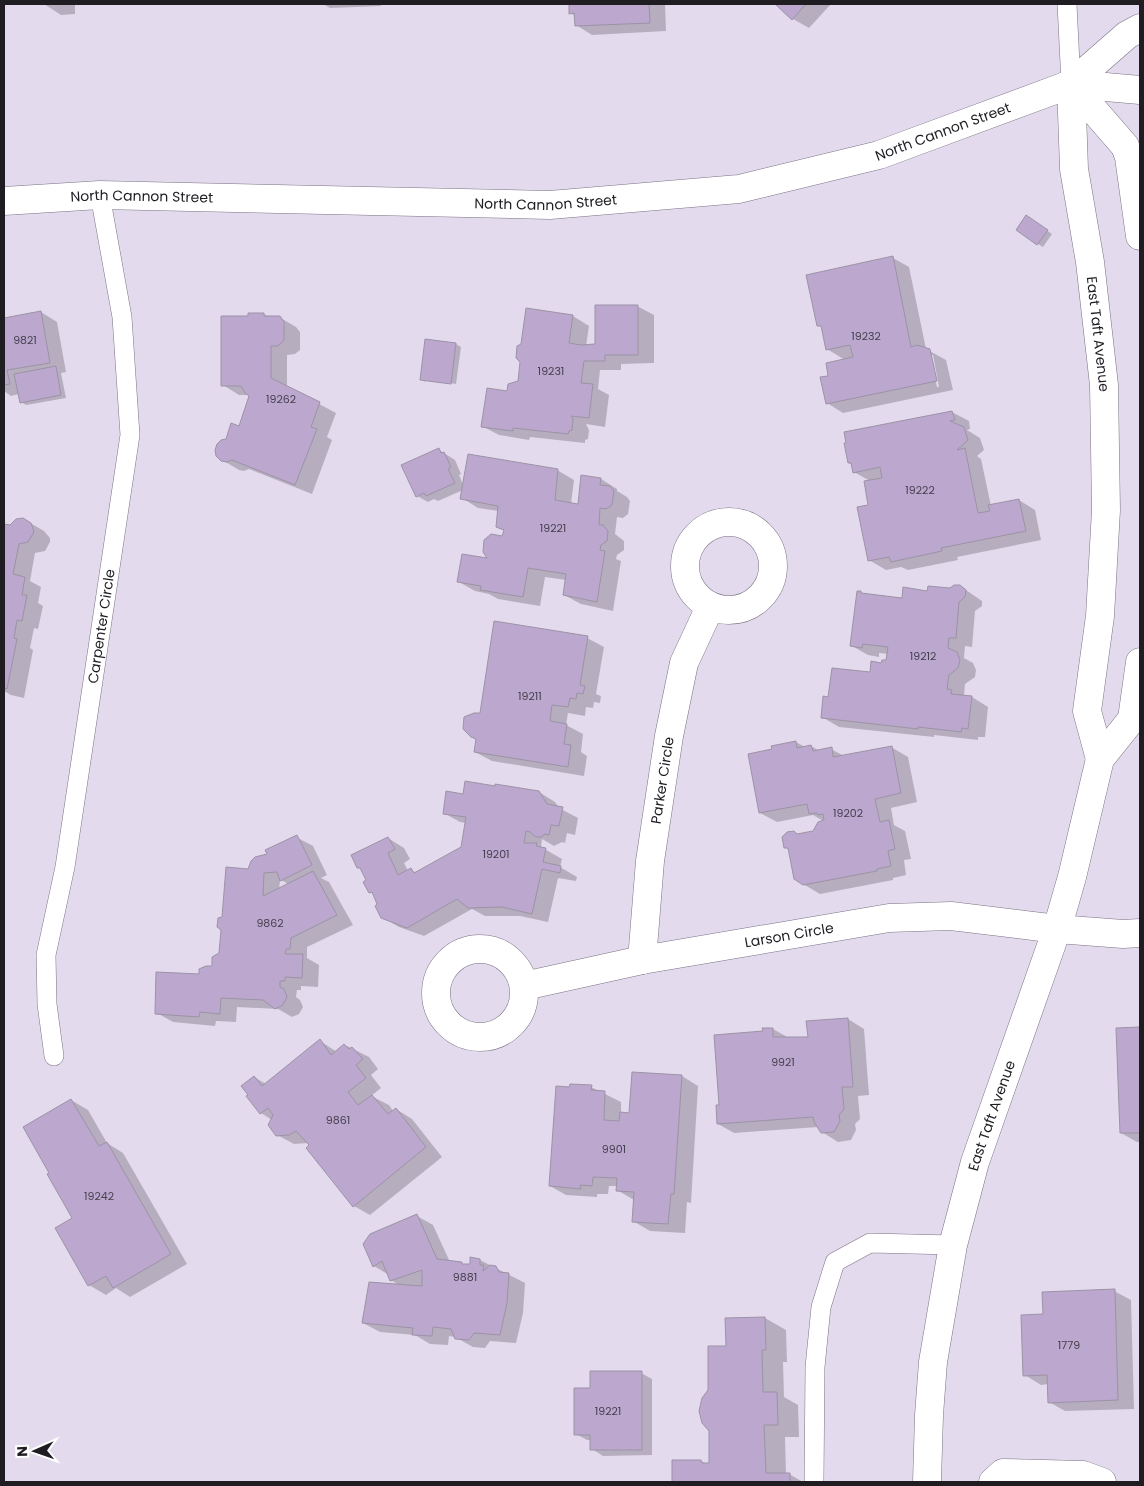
<svg xmlns="http://www.w3.org/2000/svg" width="1144" height="1486" viewBox="0 0 1144 1486" font-family="Poppins,sans-serif">
<rect width="100%" height="100%" fill="#e4daee"/>
<g fill="#0003" fill-rule="evenodd">
<path d="M4,4H21L4,5Z"/>
<path d="M44,4H79H75V14L61,15Z"/>
<path d="M323,4H380L381,6L330,8Z"/>
<path d="M570,4H665L666,31L592,35L576,25V16L570,13Z"/>
<path d="M776,4H831L809,28L793,19Z"/>
<path d="M1032,220L1052,234L1043,247L1038,244Z"/>
<path d="M893,258L909,267L926,349L946,360L953,390L843,413L827,403L829,377L845,360L827,349L823,328L819,325ZM930,355H933L939,387H937Z"/>
<path d="M637,306L654,315V363L621,364V370H600L598,389L609,395L605,427L586,424L589,430L588,439L585,440V443L530,437L529,440L499,435L482,426L508,392L519,381L573,316L589,326L586,346H596Z"/>
<path d="M41,312L57,322L66,372L61,373L66,398L26,405L21,402L19,394L11,396L4,391V319Z"/>
<path d="M264,314L269,317H279L296,327L300,332V350L295,354L287,355V387L336,413L327,437L332,440L312,494L249,469L244,471L239,470L222,460L227,440L239,427L249,395H239L223,385L249,317Z"/>
<path d="M456,344L461,347L456,384L425,379V382L421,379Z"/>
<path d="M952,412L969,421L970,429L967,430L980,438L984,450L977,456L981,459L991,506L1019,500L1035,510L1041,540L957,557L958,560L908,570L901,567L886,570L869,560L870,481L854,472L853,465L849,463Z"/>
<path d="M439,450L455,460L461,474L459,475L464,487L557,470L574,480L571,504L579,505L601,479L617,489V491L627,497L630,501L628,514L623,518L617,517L615,534L624,541V550L617,555L616,559L621,561L613,611L581,604L564,595L566,580L545,577L540,606L498,599L489,594L475,591L459,582L489,559L503,537L505,531L497,527L499,511L478,508L462,498L463,490L438,501L434,499L428,502L417,496Z"/>
<path d="M27,521L44,531L50,538V542L45,551L35,553L30,581L41,587L38,603L43,606L38,629L34,628L30,648L33,650L24,698L11,695L4,691V525L10,527Z"/>
<path d="M960,586L982,601V606L975,611L972,647L965,646L964,658L973,663L976,670L975,677L965,684L964,696L972,697L988,707L985,737H978V740L934,735V737L839,727L822,717L829,698L887,661L888,654L879,653V657L868,655L852,646L861,592L866,595L904,600L929,592Z"/>
<path d="M587,638L604,647L596,694L601,696L600,703L594,702L593,708L586,707L585,716L568,713L566,725L583,734L581,752L587,756L584,776L492,761L475,752L477,740L471,736L481,714Z"/>
<path d="M796,742L805,747L811,746L820,751L831,749L844,756L891,747L908,757L917,802L891,808L894,825L905,831L911,859L904,860L906,875L893,878V880L820,894L803,884L790,850L786,848L794,832L799,835L813,832L825,822L813,815L777,822L760,813L773,750Z"/>
<path d="M539,792L555,802L559,808L578,818L575,835L567,833L565,843L562,842L554,846L542,839L541,847L562,859L560,867L577,877L576,881L558,878L548,922L520,916H485L472,909L424,936L399,927L382,917L374,895L370,892L363,870L358,867L388,838L404,848L410,859L404,863L408,871L411,870L417,873L462,848L466,823L460,822L444,813L464,796Z"/>
<path d="M296,837L313,846L327,875L321,878L329,882L353,925L307,947V958L319,965L318,987L301,986V990H297L296,997L300,1000L303,1007L299,1014L292,1017L278,1009L237,1007L236,1022L216,1021L215,1026L173,1022L157,1013L201,975L213,968L220,954L223,918L249,870L268,854ZM280,881H283L288,884L279,889Z"/>
<path d="M848,1019L864,1029L869,1095L858,1096L860,1119L855,1124L856,1130L851,1140L838,1142L822,1132L818,1127L734,1133L718,1124L720,1106L764,1032L773,1029L789,1038H809Z"/>
<path d="M1117,1029H1140V1142H1137L1121,1133Z"/>
<path d="M320,1041L337,1052L345,1045L369,1057L378,1069L371,1075L381,1088L371,1096L389,1105L393,1111L396,1109L412,1119L442,1157L370,1215L354,1206L308,1143L294,1144L277,1135L272,1120L261,1113L248,1097L254,1077L266,1084Z"/>
<path d="M682,1076L698,1086L691,1203L687,1202L685,1233L650,1231L633,1221L634,1200L617,1190L618,1186H609L608,1194H597V1197L566,1195L550,1186L591,1087L621,1102V1113L630,1114Z"/>
<path d="M71,1100L88,1110L107,1143L123,1153L187,1264L130,1297L116,1288L106,1295L89,1285L73,1219L51,1173Z"/>
<path d="M417,1216L433,1225L450,1262L471,1266L472,1259L480,1260L525,1283L523,1313L516,1343L490,1341L485,1348L473,1347L455,1337L449,1336L448,1345L430,1344L415,1335L380,1332L363,1323L400,1286L391,1280L389,1275L374,1266Z"/>
<path d="M1114,1291L1131,1300L1134,1409L1065,1411L1049,1402L1048,1384L1041,1385L1025,1375L1044,1315Z"/>
<path d="M765,1318L786,1330L787,1362H783L784,1397L798,1405L799,1437H785L786,1474H789L803,1482H674L673,1462L701,1461L707,1464H710V1391L727,1347L726,1319Z"/>
<path d="M641,1373L652,1379V1455L603,1456L592,1449V1440H587L576,1434L591,1389Z"/>
</g>
<g fill="#bca7cf" stroke="#9c93a5">
<path d="M569,4H649L650,23L575,26L574,13L569,14Z"/>
<path d="M775,4H806L792,20Z"/>
<path d="M1026,215L1048,230L1037,245L1016,230Z"/>
<path d="M893,256L911,347L917,345L930,349L937,381L826,404L820,377L828,376L826,363L853,357L850,345L826,350L821,326H817L806,275Z"/>
<path d="M595,305H638V355H605V361H584L581,383L593,384L589,418L571,416L573,419L572,430L569,431L568,434L513,428V431L481,427L487,388L507,391L508,384L518,381L520,362L516,358L517,346L521,344L526,308L573,315L569,343L581,345L595,344Z"/>
<path d="M41,311L50,363L7,370L10,384L4,385V318Z"/>
<path d="M248,313H264V316H280L284,322V340L278,346H271V378L320,402L311,427L317,429L295,485L232,460L227,462L221,461L216,456L215,450L217,444L221,440L226,439L231,423L239,426L249,396L245,393L241,386H221V316H248Z"/>
<path d="M425,339L456,343L451,384L420,380Z"/>
<path d="M56,366L61,395L20,403L14,374Z"/>
<path d="M952,411L955,420L950,421L964,427L968,440L957,450L965,448L978,513L990,511L988,505L1019,499L1026,531L941,548L942,551L891,562L889,557L868,561L857,507L868,505L864,481L882,478L880,467L853,473L851,463H848L844,443H846L844,432Z"/>
<path d="M439,448L441,453L444,452L451,467L448,469L455,483L426,496L424,493L416,497L401,465Z"/>
<path d="M468,454L558,469L555,500L578,504L581,475L601,478L600,485L610,486L614,491L612,505L606,509L600,508L599,525H603L608,531L607,541L601,545L600,550L605,551L597,602L563,595L566,574L528,568L523,597L480,590L481,586L457,582L462,554L487,558L483,552L484,540L491,534L502,536L504,530L496,527L498,506L460,499Z"/>
<path d="M23,518L31,523L34,532L28,542L19,544L13,574L25,577L22,595H27L22,621L17,620L14,638L17,639L7,689L4,688V524L10,525L16,519Z"/>
<path d="M954,585H960L966,590L965,597L959,602L956,638H949L948,648L957,652L960,660L958,668L949,675L947,689L952,690L951,694L972,696L968,729L962,728L961,732L918,727V729L821,718L823,696L828,697L832,668L870,672L871,661L881,663L882,660H886L888,647L863,644L862,648L850,646L857,591H861V593L902,598L903,587L927,591L928,586L950,588Z"/>
<path d="M494,621L588,636L580,685L585,686L583,694L577,693L576,699L570,698L568,707L552,705L550,721L567,724L564,744L571,745L568,767L474,752L476,739L471,737L463,729L464,717L474,713H480Z"/>
<path d="M796,741L797,748L811,745L813,751L832,747L833,757L892,746L901,793L875,799L880,822L889,820L895,849L888,851L891,866L877,869V871L803,885L794,879L788,848H784L782,837L787,832L794,831L797,834L813,831L818,822L824,820L823,814L818,815L817,813L809,814L807,804L759,813L748,754L772,749L771,746Z"/>
<path d="M465,781L495,786V784L539,791L547,804L563,807L559,826L551,825L549,835L545,834L541,837H536L530,832L526,831L524,843H537L536,846L546,848L543,862L561,866L560,873L542,869L532,914L502,907L468,908L457,899L407,928L381,918L375,906L377,904L372,892L369,893L363,882L366,880L360,868H357L351,855L388,837L395,849L388,853L398,875L411,868L414,873L461,847L466,817L443,814L446,791L463,794Z"/>
<path d="M297,835L312,865L280,881L277,872L264,873L263,896L313,871L337,915L291,938L290,949H286L285,954H303L302,978L285,977V981H280V987L284,989L287,997L283,1005L275,1009L263,1000L221,998L220,1014L200,1012L199,1017L155,1014L156,972L199,974V969L206,966H212V957L219,953L221,930L217,927L218,918L222,917L226,867L248,869L251,861L255,857L267,854L265,850Z"/>
<path d="M848,1018L853,1087H842L844,1109L839,1115L840,1121L834,1132L821,1133L814,1122L813,1117L717,1124L716,1105H719L714,1035L763,1031L762,1028H773V1037H808L806,1021Z"/>
<path d="M1140,1027V1133H1120L1116,1028Z"/>
<path d="M320,1039L331,1055L344,1044L349,1049L352,1047L363,1059L356,1065L366,1078L348,1092L358,1105L372,1095L388,1114L396,1108L426,1147L353,1207L306,1148L309,1145L296,1131L289,1135L276,1136L268,1125L273,1115L268,1108L260,1114L246,1096L248,1095L241,1086L254,1076L262,1086Z"/>
<path d="M632,1072L682,1075L674,1194H671L668,1224L632,1222L634,1192L616,1191L617,1178L593,1177L592,1186L580,1185L581,1189L549,1186L556,1086L569,1087L570,1084L592,1085L591,1090L605,1091L604,1120L619,1121L620,1112L629,1113Z"/>
<path d="M71,1099L99,1146L107,1142L171,1254L113,1288L106,1276L88,1286L55,1228L72,1218L47,1174L49,1173L23,1127Z"/>
<path d="M417,1214L437,1259L462,1262V1264H470V1257L480,1259V1265H484L483,1271L490,1265L496,1266L499,1272L509,1273L507,1303L500,1335L474,1333L469,1340L455,1339L451,1329L433,1327L432,1336L412,1335L413,1328L362,1323L369,1282L422,1286V1270L390,1281L382,1261L373,1267L363,1244L370,1234Z"/>
<path d="M1115,1289L1118,1400L1048,1403L1047,1375L1023,1376L1021,1315L1043,1314L1042,1292Z"/>
<path d="M765,1317L766,1350H762L763,1392H777L778,1425H764L766,1473H790V1482H672V1460H701L702,1463H709V1431L702,1423L699,1411L702,1398L708,1390V1346H726L725,1318Z"/>
<path d="M590,1371H642V1450H590V1435H574V1388H590Z"/>
</g>
<g fill="none" stroke-linecap="round" stroke-linejoin="round">
<defs>
<g id="service">
<path d="M1067,4L1071,84"/>
<path id="s1" d="M54,1056L47,1004L46,955L65,867L130,435L122,317L100,195"/>
<path d="M814,1482L815,1367L821,1307L835,1262L870,1243L953,1245"/>
</g>
<g id="minor">
<circle cx="729" cy="566" r="44"/>
<circle cx="480" cy="993" r="44"/>
<path id="s2" d="M642,960L650,861L669,736L684,663L710,607"/>
<path id="s3" d="M524,986L642,960L889,918L951,916L1057,929L1123,934L1140,933"/>
<path d="M993,1482L1003,1473L1083,1475L1102,1482"/>
</g>
<g id="tertiary">
<path id="s4" d="M1071,84L1074,169L1090,262L1104,385L1106,510L1100,616L1087,711L1100,759"/>
<path d="M1071,84L1125,146L1129,157L1140,236"/>
<path id="s5" d="M927,1482L929,1415L933,1362L953,1245L975,1162L1057,929L1072,877L1100,759L1132,719L1140,662"/>
</g>
<g id="primary">
<path d="M1071,84L1140,90"/>
<path id="s6" d="M4,201L100,195L550,205L739,189L879,155L1071,84L1127,35L1140,28"/>
</g>
</defs>
<use href="#service" stroke="#7a7283" stroke-width="20"/>
<use href="#minor" stroke="#7a7283" stroke-width="29"/>
<use href="#tertiary" stroke="#7a7283" stroke-width="29"/>
<use href="#primary" stroke="#7a7283" stroke-width="29"/>
<use href="#service" stroke="#fff" stroke-width="19"/>
<use href="#minor" stroke="#fff" stroke-width="28"/>
<use href="#tertiary" stroke="#fff" stroke-width="28"/>
<use href="#primary" stroke="#fff" stroke-width="28"/>
</g>
<g text-anchor="middle" stroke-width="5" stroke-linejoin="round" paint-order="stroke">
<g font-size="11" fill="#463f4d">
<text x="866" y="340">19232</text>
<text x="25" y="344">9821</text>
<text x="551" y="375">19231</text>
<text x="281" y="403">19262</text>
<text x="920" y="494">19222</text>
<text x="553" y="532">19221</text>
<text x="923" y="660">19212</text>
<text x="530" y="700">19211</text>
<text x="848" y="817">19202</text>
<text x="496" y="858">19201</text>
<text x="270" y="927">9862</text>
<text x="783" y="1066">9921</text>
<text x="338" y="1124">9861</text>
<text x="614" y="1153">9901</text>
<text x="99" y="1200">19242</text>
<text x="465" y="1281">9881</text>
<text x="1069" y="1349">1779</text>
<text x="608" y="1415">19221</text>
</g>
<g font-size="14" fill="#1f1c22" stroke="#fff">
<text dy="5" stroke="none"><textPath href="#s6" startOffset="948">North Cannon Street</textPath></text>
<text dy="5" stroke="none"><textPath href="#s6" startOffset="138">North Cannon Street</textPath></text>
<text dy="5" stroke="none"><textPath href="#s6" startOffset="542">North Cannon Street</textPath></text>
<text dy="5" stroke="none"><textPath href="#s4" startOffset="252">East Taft Avenue</textPath></text>
<text dy="5" stroke="none"><textPath href="#s1" startOffset="435">Carpenter Circle</textPath></text>
<text dy="5" stroke="none"><textPath href="#s2" startOffset="181">Parker Circle</textPath></text>
<text dy="5" stroke="none"><textPath href="#s3" startOffset="270">Larson Circle</textPath></text>
<text dy="5" stroke="none"><textPath href="#s5" startOffset="374">East Taft Avenue</textPath></text>
</g>
</g>
<rect width="1144" height="1486" fill="none" stroke="#1f1c22" stroke-width="10"/>
<g transform="translate(35 1451) rotate(268)" stroke="#ffffff" stroke-width="4" paint-order="stroke">
<path d="M0-4L9 19L0 12L-9 19Z" fill="#1f1c22"/>
<text y="-8" font-size="14" font-weight="bold" text-anchor="middle" fill="#1f1c22">N</text>
</g>
</svg>
